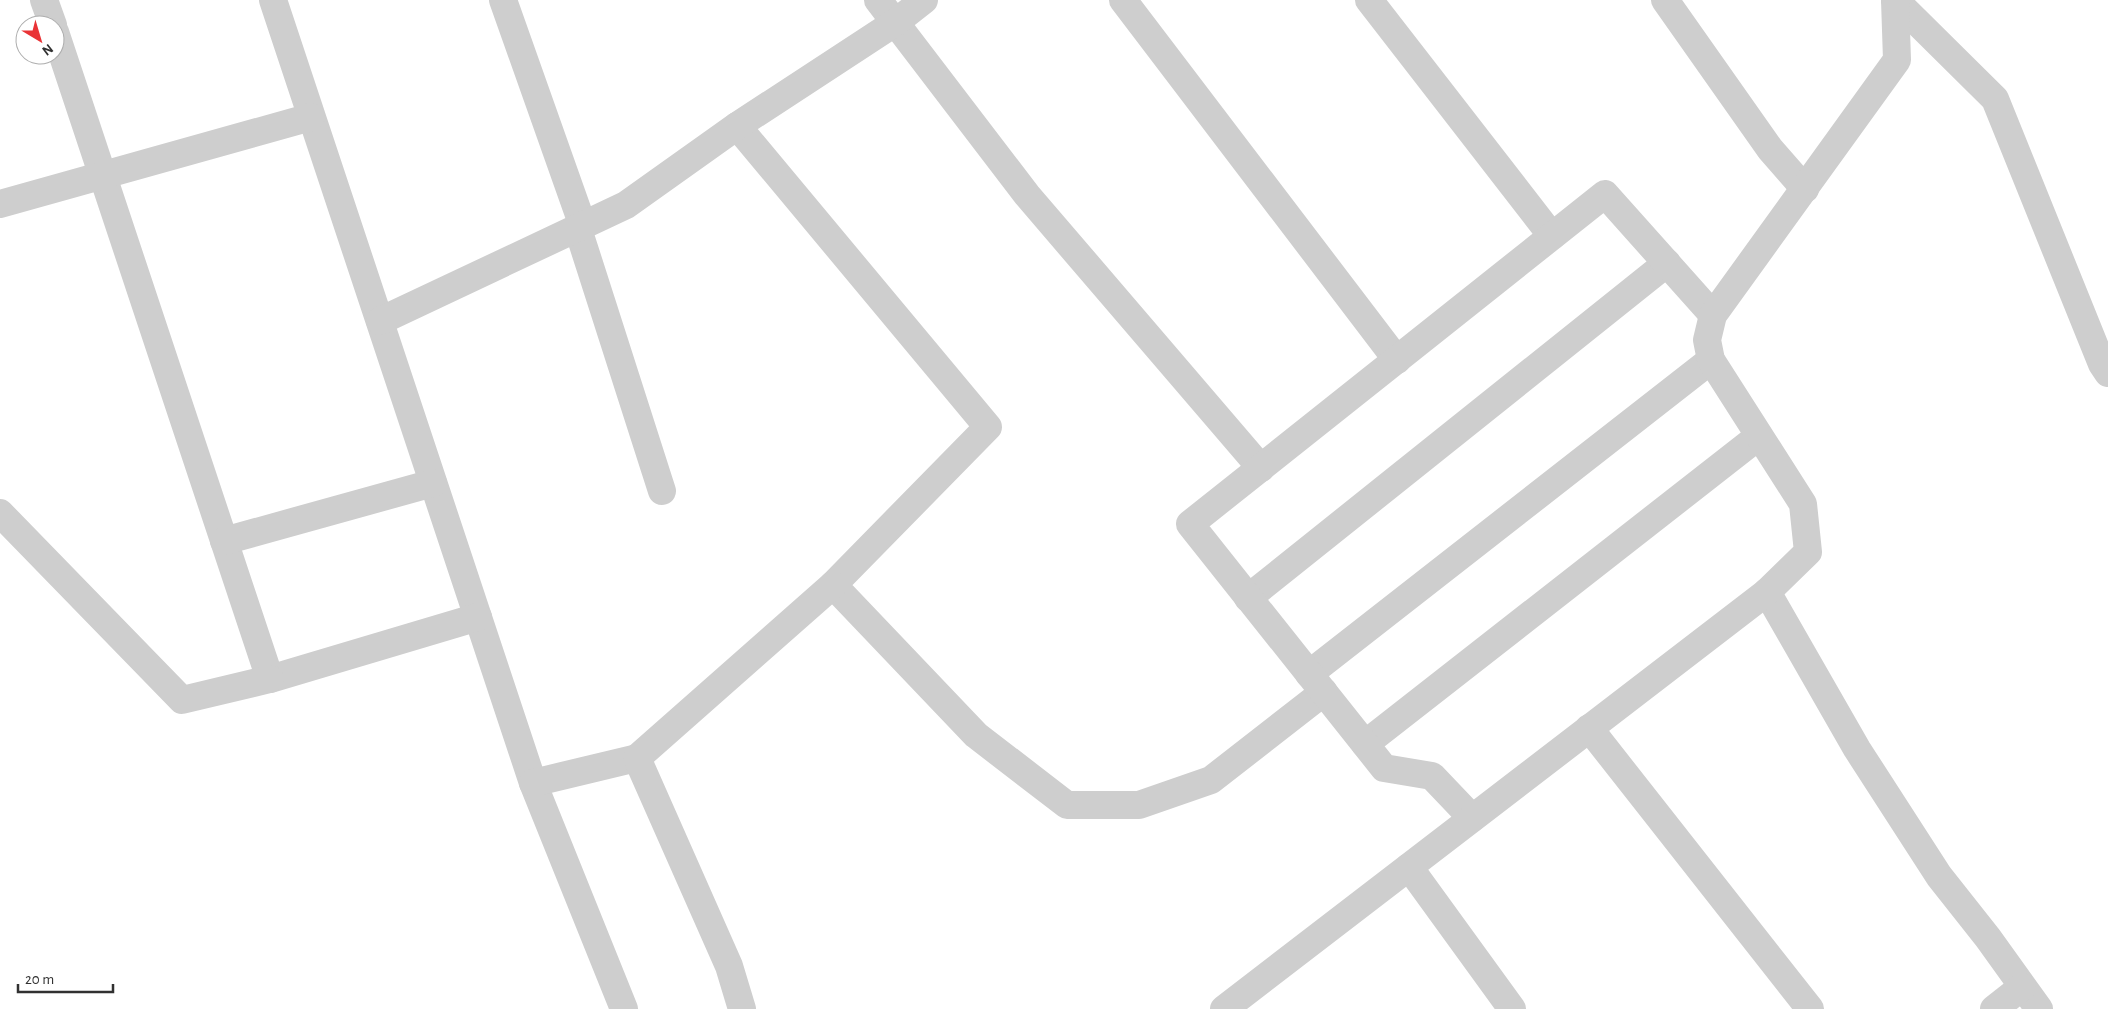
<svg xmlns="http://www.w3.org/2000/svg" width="2108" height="1009" viewBox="0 0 2108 1009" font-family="'Alegreya Sans',sans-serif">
<rect width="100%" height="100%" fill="#fff"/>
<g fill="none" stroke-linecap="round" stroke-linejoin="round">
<g stroke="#cecece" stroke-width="28">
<path d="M44,0L53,25"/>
<path d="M273,0L533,783L624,1009"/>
<path d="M503,0L583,226L578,229L662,491"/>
<path d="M878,0L1027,195L1261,468"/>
<path d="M1123,0L1397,360"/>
<path d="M1369,0L1552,236"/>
<path d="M1665,0L1770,149L1805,189"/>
<path d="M1895,0L1995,99L2102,364L2108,373"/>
<path d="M55,32L270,679L478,617"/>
<path d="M737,126L988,427L833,585L976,735L1067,805H1139L1211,780L1324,692"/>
<path d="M0,204L311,117"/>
<path d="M380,321L626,205L737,126L896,22L924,0"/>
<path d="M0,513L182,700L270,679"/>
<path d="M224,541L433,483"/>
<path d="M1767,592L1857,749L1939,876L1988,938L2039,1009"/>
<path d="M1248,598L1667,263"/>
<path d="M1309,674L1711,360"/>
<path d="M1589,728L1810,1009"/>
<path d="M1365,744L1759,436"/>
<path d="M533,783L637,758"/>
<path d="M1472,818L1432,776L1384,768L1190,524L1605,194L1713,315"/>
<path d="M1409,867L1512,1009"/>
<path d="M742,1009L729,966L637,758L833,585"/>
<path d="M1224,1009L1767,592L1808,552L1803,504L1711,360L1707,340L1713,315L1897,60L1895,0"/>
<path d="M1994,1009L2022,987"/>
</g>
</g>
<g transform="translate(40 40) rotate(142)"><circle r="24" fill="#ffffff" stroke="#adadad"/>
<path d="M0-4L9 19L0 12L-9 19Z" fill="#e93336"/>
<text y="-8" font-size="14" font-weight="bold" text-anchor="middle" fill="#313131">N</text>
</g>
<path d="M18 984v8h95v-8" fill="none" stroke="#313131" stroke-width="2.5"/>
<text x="25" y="984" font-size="15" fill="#313131" stroke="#ffffff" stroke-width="4" paint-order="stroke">20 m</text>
</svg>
